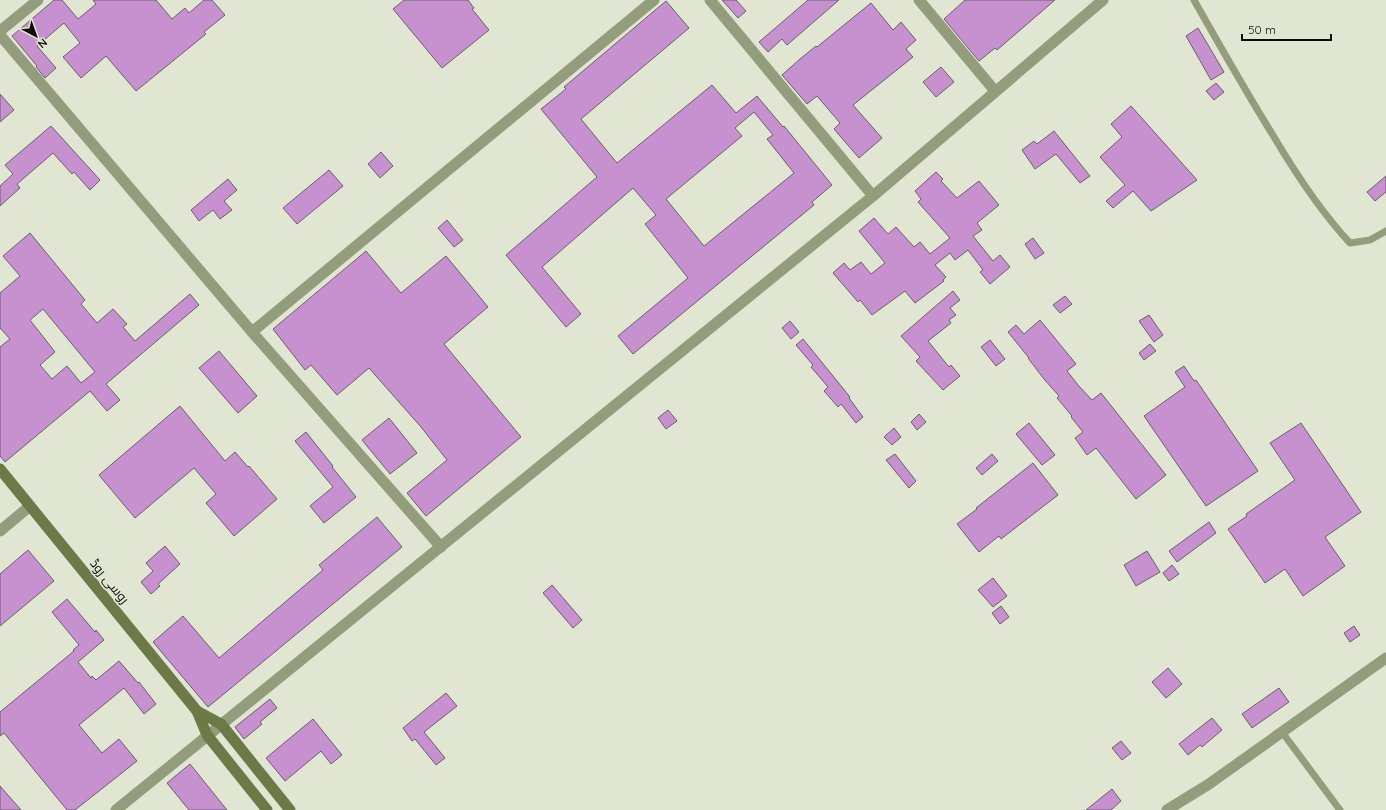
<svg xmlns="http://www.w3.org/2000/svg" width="1386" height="810" viewBox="0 0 1386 810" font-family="Quicksand,Cairo,sans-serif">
<rect width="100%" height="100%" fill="#e0e6d2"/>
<g fill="#c791d0" stroke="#6b5e6d" fill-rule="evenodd">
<path d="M54,0H62L78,19L96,4L93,0H156L172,19L185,8L189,13L204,0H212L225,15L204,32L206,34L136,91L106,56L81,78L63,57L80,43L64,23L37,46L56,68L45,78L36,67L37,66L12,36Z"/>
<path d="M404,0H468L474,8L472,9L489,30L442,68L393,9Z"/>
<path d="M722,0H736L746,11L738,18Z"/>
<path d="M808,0H839L787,45L782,39L768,52L759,42Z"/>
<path d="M965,0H1055L997,50L995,48L979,61L944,19Z"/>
<path d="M666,1L689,28L581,119L617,163L712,85L736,113L757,96L783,127L784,126L832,185L812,202L814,205L633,354L618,336L688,278L645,224L656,215L633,188L542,267L581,314L566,327L506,255L597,177L541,109L566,89L564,87ZM754,112L773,135L767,139L794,173L704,246L666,199L742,136L735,128Z"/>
<path d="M871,3L893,30L901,22L916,40L906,49L913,57L853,105L882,138L859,158L834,129L840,123L817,96L807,104L782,75L800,59L816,46L817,47Z"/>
<path d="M1198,28L1224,72L1211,80L1186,36Z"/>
<path d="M941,67L954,82L936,97L923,82Z"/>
<path d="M1216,83L1224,92L1214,100L1206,91Z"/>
<path d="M0,94L14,110L0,122Z"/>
<path d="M1131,106L1197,180L1151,211L1133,191L1113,208L1106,201L1125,185L1100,157L1122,137L1111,124Z"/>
<path d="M51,126L100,180L90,190L74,172L72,174L53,153L17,184L20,188L0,206V186L13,174L5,165Z"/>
<path d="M1054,131L1090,176L1080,183L1056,154L1035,169L1022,150L1034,141L1037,144Z"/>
<path d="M381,152L393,166L380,178L368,164Z"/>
<path d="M329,170L343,186L297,224L283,208Z"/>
<path d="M936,172L943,179L941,181L957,198L979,181L999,205L977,223L982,230L973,236L993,261L1000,255L1010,267L990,284L980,272L983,270L968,250L955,260L950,253L935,265L946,277L943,280L944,281L915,303L905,291L872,315L860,300L858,302L833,273L844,263L850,270L861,262L871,274L885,263L859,231L874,218L888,234L896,227L914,247L920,242L930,254L950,238L918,202L921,199L915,191Z"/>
<path d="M1386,176V192L1375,201L1367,192Z"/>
<path d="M228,179L237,190L224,201L232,210L220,219L213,210L199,221L191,210Z"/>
<path d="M447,220L463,240L454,247L438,228Z"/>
<path d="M30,233L85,300L81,304L97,323L113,309L127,324L123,327L135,341L190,294L199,305L106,384L120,400L107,411L90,391L5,462L0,456V347L10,339L0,328V293L20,276L3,256ZM43,309L95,372L81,383L67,366L52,379L40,365L55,352L30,320Z"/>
<path d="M1033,238L1044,253L1035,259L1025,244Z"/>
<path d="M366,251L401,293L446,256L488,307L444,344L521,437L426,516L407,493L447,460L421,427L369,368L337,395L311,365L305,370L273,329Z"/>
<path d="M953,291L960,300L950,308L956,315L949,320L951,323L928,341L949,367L951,365L960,376L943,390L916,361L920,357L901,336Z"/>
<path d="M1065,296L1072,304L1060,313L1053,305Z"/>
<path d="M1149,315L1163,335L1154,342L1139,321Z"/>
<path d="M1040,320L1076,364L1067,371L1078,385L1092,400L1101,393L1166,475L1136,499L1096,448L1087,455L1075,438L1083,432L1071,417L1072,416L1057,398L1059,396L1044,379L1028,358H1029L1008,332L1016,325L1024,334Z"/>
<path d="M790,321L799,332L791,339L782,328Z"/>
<path d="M803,339L850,397L849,398L863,417L856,423L841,404L838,407L824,391L828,387L811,367L813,365L796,345Z"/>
<path d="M990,340L1005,359L996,366L981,347Z"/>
<path d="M1150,344L1156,351L1144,360L1139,353Z"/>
<path d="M219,351L257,396L238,413L199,368Z"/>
<path d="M1184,366L1194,381L1196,380L1258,471L1206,506L1144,416L1185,387L1175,372Z"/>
<path d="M180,406L225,461L235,452L248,467L249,466L277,499L234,536L206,503L216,494L194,468L135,518L99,475Z"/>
<path d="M668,410L677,421L666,429L658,418Z"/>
<path d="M919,414L926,422L917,430L911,422Z"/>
<path d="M389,418L417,453L390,474L362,440Z"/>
<path d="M1029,423L1055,455L1042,465L1016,434Z"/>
<path d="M1301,423L1361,512L1325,537L1345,566L1303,596L1285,569L1265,583L1228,529L1247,516L1246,514L1295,480L1270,443Z"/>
<path d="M894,428L901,437L892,445L884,437Z"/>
<path d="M306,432L333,466L332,467L356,497L324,523L310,506L333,487L295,441Z"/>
<path d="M895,454L916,481L909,488L886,460Z"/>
<path d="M992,454L998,461L982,475L976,468Z"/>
<path d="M1033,463L1058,495L1001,539L999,536L979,552L957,524L977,509L976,508Z"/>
<path d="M377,517L402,547L208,707L153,642L183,616L219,658L323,570L319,565Z"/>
<path d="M1209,522L1216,533L1177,562L1169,551Z"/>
<path d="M165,546L180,564L158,584L160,586L151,594L141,582L153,571L146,563Z"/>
<path d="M28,550L54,581L0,626V574Z"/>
<path d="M1147,551L1160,572L1136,586L1124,565Z"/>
<path d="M1172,565L1179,574L1169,581L1163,573Z"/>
<path d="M993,578L1007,596L993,607L978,590Z"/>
<path d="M552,585L582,620L573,628L543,593Z"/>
<path d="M67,599L95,632L96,630L104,640L78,662L91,678L92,676L96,680L119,661L138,683L139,682L156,704L144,714L124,688L79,725L102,753L119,739L137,761L75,810H67L4,733L0,736V712L74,651L73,650L79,645L52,612Z"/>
<path d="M1001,606L1009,617L1000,624L992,613Z"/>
<path d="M1354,626L1360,635L1350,642L1344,633Z"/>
<path d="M1168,668L1182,684L1166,698L1152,682Z"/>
<path d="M1279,688L1289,702L1252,728L1242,714Z"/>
<path d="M446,693L457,706L424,732L445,758L436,765L415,739L412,741L403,728Z"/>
<path d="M270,699L277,708L260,722L262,724L244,739L235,727Z"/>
<path d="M1212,718L1222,730L1202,747L1200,745L1188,755L1179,744Z"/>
<path d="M313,719L342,755L331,764L321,751L285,781L266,758Z"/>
<path d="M1121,741L1131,753L1122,760L1112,748Z"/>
<path d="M190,764L227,810H189L167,783Z"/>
<path d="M0,786L21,810H0Z"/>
<path d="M1112,789L1121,801L1111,810H1086Z"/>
</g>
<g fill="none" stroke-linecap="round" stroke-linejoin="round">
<g stroke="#939c7b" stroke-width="7">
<path d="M1194,0C1220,46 1246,92 1274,137C1296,174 1320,211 1350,243L1370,240L1386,231"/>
<path d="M1282,732L1340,810"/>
</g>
<g stroke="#939c7b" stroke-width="11">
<path d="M710,0L873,196"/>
<path d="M919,0L995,91"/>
<path d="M0,31L38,0"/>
<path d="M0,35L252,332L441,547"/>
<path d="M252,332L654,0"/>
<path d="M0,531L30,506"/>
<path d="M116,810L873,196L1103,0"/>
<path d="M1167,810L1209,784L1386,658"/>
</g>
<g stroke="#6d7a48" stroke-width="11">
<path d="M0,469L197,711L207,735L267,810"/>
<path d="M197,711L221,724L290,810"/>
</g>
</g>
<g text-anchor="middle" stroke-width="3.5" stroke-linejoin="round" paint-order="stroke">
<g font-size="13" fill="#0b0d07" stroke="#e0e6d2">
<text transform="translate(110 581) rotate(51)" y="5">روسی روڈ</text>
</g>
</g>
<g transform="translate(36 36) rotate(139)" stroke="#e0e6d2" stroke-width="3" paint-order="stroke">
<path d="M0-3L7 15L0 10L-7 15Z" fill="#0b0d07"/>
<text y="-6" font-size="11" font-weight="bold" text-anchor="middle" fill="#0b0d07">N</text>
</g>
<path d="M1242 34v6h89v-6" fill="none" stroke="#0b0d07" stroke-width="2"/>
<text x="1248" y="34" font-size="12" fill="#0b0d07" stroke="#e0e6d2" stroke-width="3" paint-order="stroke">50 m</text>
</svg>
